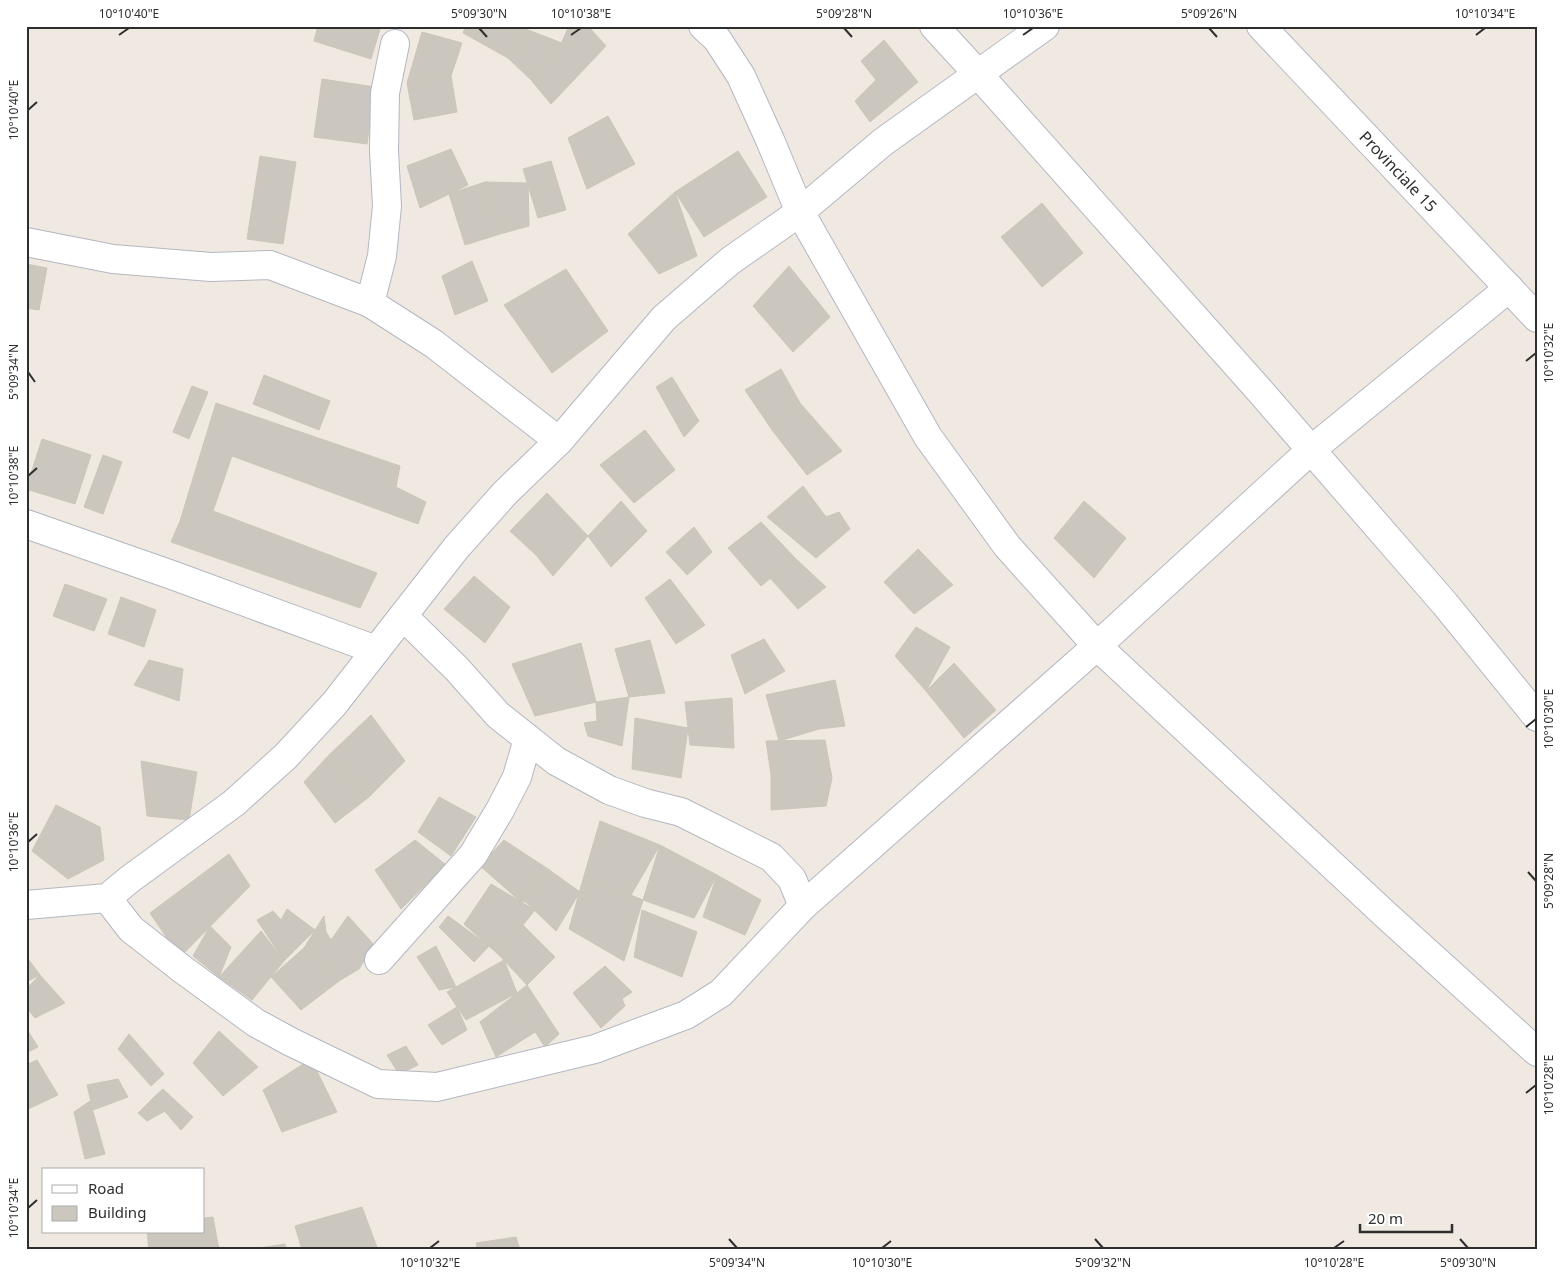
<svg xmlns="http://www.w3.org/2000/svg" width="1563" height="1276" viewBox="0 0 1563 1276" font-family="'Noto Sans',sans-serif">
<rect width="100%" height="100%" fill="#efe9e1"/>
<g fill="#cbc7bf" stroke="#cbc5ba">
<path d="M318,26H381L371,59L314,41Z"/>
<path d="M466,26H519L523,28L508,58L463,33Z"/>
<path d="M569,26H588L606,46L551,104L531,80L560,46Z"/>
<path d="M523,28L562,43L531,80L508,58Z"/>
<path d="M422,32L462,43L451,76L407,83Z"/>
<path d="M884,40L918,82L870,122L855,101L876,80L861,61Z"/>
<path d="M451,76L457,112L414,120L407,83Z"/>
<path d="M322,79L375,87L367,144L314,137Z"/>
<path d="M608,116L635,164L587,189L568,138Z"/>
<path d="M451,149L468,185L420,208L407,166Z"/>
<path d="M738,151L767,197L704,237L675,192Z"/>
<path d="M260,156L296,162L283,244L247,239Z"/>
<path d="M551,161L566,210L538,218L523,169Z"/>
<path d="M485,182L528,183L529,226L500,234Z"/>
<path d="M485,182L500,234L465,245L449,194Z"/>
<path d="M675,192L697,256L659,274L628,234Z"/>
<path d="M1042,203L1083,253L1042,287L1001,237Z"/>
<path d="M472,261L488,301L455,315L442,276Z"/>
<path d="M26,264L47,268L39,310L26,308Z"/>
<path d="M789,266L830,317L793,352L753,306Z"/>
<path d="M566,269L608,331L552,373L504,305Z"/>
<path d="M781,369L800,403L772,430L745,390Z"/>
<path d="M264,375L330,401L319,430L253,404Z"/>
<path d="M672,377L699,421L684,437L656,387Z"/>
<path d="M192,386L208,392L189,439L173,432Z"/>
<path d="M216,403L400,466L396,487L426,502L418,524L232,456L213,511L377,573L360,608L171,542L180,521Z"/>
<path d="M800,403L842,451L807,475L772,430Z"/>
<path d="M645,430L675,470L634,503L600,465Z"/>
<path d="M42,439L91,455L75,504L26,489Z"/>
<path d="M103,455L122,462L103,514L84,507Z"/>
<path d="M803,486L826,517L839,512L850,529L816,558L767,517Z"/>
<path d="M547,493L588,536L553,576L536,555L510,531Z"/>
<path d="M621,501L647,531L611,567L588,536Z"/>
<path d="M1084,501L1126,538L1094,578L1054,538Z"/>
<path d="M761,522L795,558L761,586L728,548Z"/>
<path d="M694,527L712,552L687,575L666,552Z"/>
<path d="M918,549L953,585L914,614L884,582Z"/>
<path d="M795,558L826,587L798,609L770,578Z"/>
<path d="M474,576L510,607L485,643L444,609Z"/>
<path d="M670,579L705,625L676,644L645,598Z"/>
<path d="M65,584L107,599L94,631L53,616Z"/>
<path d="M121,597L156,610L144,647L108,634Z"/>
<path d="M916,627L950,647L926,691L895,656Z"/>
<path d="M764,639L785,671L745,694L731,655Z"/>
<path d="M650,640L665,693L629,697L615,649Z"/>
<path d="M581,643L596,702L535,716L512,664Z"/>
<path d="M149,660L183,669L179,701L134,685Z"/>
<path d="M954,663L996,710L964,738L926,691Z"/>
<path d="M835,680L845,726L819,729L779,741L766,695Z"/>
<path d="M629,697L622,746L588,736L584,723L597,721L596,702Z"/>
<path d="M732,698L734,748L690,745L685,702Z"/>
<path d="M371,715L405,761L369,797L328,756Z"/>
<path d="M635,718L688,728L681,778L632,769Z"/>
<path d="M825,740L832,778L826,806L771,810V774L766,741Z"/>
<path d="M328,756L369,797L335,823L304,782Z"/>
<path d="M141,761L197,772L189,820L147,816Z"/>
<path d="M439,797L476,817L451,856L418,832Z"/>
<path d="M56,805L100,827L104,860L68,879L32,851Z"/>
<path d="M600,821L660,845L631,895L584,876Z"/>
<path d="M415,840L446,865L401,909L375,870Z"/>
<path d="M504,840L548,869L520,901L480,866Z"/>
<path d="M660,845L717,875L694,918L643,900Z"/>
<path d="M229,854L250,886L180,957L150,913Z"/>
<path d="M548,869L580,892L556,931L526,902L520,901Z"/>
<path d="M717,875L761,900L745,935L703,917Z"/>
<path d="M584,876L643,900L624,961L569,929Z"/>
<path d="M491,884L535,910L499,955L464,924Z"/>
<path d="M287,909L315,930L284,961L257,920L273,911L281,920Z"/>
<path d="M642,910L697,932L682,977L634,957Z"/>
<path d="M324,916L326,932L331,940L348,916L374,945L359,969L339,981L304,948Z"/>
<path d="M448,916L489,946L474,962L439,927Z"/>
<path d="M523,925L555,957L527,985L499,955Z"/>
<path d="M210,926L231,947L219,977L193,956Z"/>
<path d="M261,931L284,961L252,1000L219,977Z"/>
<path d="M436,946L456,987L439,990L417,957Z"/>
<path d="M304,948L339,981L301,1010L271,977Z"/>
<path d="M26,956L40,975L26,982Z"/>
<path d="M504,960L517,993L466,1020L447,992Z"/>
<path d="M605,966L632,992L622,999L625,1006L601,1028L573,993Z"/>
<path d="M40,975L65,1003L35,1018L26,1007V989Z"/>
<path d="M527,985L559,1034L545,1047L512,997Z"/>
<path d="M512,997L535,1032L496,1057L480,1022Z"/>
<path d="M457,1007L467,1030L442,1045L428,1025Z"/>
<path d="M26,1028L38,1047L26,1053Z"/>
<path d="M219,1031L258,1067L223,1096L193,1063Z"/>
<path d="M129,1034L164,1074L151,1086L118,1049Z"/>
<path d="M406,1046L418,1065L399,1074L387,1055Z"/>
<path d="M311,1059L337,1112L282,1132L263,1090Z"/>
<path d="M37,1060L58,1095L26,1110V1065Z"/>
<path d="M118,1079L128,1097L93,1110L87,1085Z"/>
<path d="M163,1089L193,1117L181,1130L153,1098Z"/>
<path d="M153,1098L167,1110L147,1121L138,1113Z"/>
<path d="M90,1101L105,1154L85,1159L74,1112Z"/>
<path d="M362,1207L378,1250H302L295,1226Z"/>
<path d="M213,1217L219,1250H149L147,1232H204V1218Z"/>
<path d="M516,1237L520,1250H478L476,1243Z"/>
<path d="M285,1244L286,1250H247Z"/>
</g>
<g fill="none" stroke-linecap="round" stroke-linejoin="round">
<defs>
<g id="street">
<path d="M703,26L717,39L741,76L770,140L800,212L928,437L1007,546L1097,646L1388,917L1537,1052"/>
<path d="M934,26L978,74L1260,391L1445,604L1537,717"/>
<path d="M26,242L113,259L211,267L270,265L370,303L434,344L559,441"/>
<path d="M370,303L382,256L387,206L384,151L385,93L395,44"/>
<path d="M26,524L172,575L376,650"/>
<path d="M403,616L457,669L498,715L556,761L609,790L645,803L681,812L771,857L792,879L803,906"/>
<path d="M107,898L131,929L182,969L256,1023L291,1042L378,1084L437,1087L595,1049L686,1015L721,993L803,906L1097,646L1311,450L1509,288"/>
<path d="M26,905L107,898L130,879L234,803L286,756L334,704L456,548L505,493L559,441L664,318L730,261L800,212L883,142L1045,26"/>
<path d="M379,960L473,855L500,810L517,777L528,739"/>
</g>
<g id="secondary">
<path id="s1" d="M1261,26L1537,318"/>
</g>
</defs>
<use href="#street" stroke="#b4b7c1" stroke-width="30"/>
<use href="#secondary" stroke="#b4b7c1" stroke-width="30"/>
<use href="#street" stroke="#fff" stroke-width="28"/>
<use href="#secondary" stroke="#fff" stroke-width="28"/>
</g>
<path fill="none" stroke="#2e2e2e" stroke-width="2" d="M479,28L487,37M844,28L852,37M1209,28L1217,37M119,35L129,28M571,35L581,28M1023,35L1033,28M1476,35L1485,28M28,110L37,102M1526,361L1536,353M28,372L35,382M28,476L37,468M1526,727L1536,719M28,842L37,834M1528,872L1536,881M1526,1093L1536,1085M28,1208L37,1200M729,1239L737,1248M1095,1239L1103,1248M1460,1239L1468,1248M430,1248L439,1241M882,1248L891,1241M1334,1248L1344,1241"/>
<g text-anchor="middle" stroke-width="4" stroke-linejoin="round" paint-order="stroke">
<g font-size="16" fill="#2e2e2e" stroke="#fff">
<text dy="6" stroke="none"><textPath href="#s1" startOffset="200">Provinciale 15</textPath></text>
</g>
</g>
<rect width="1563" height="1276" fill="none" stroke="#ffffff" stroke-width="55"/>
<rect x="42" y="1168" width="162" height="65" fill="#ffffff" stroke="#ababab"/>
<rect x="52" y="1185" width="25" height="8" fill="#ffffff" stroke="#ababab"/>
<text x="88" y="1194" font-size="15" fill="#2e2e2e">Road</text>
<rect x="52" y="1206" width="25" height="15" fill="#cbc7bf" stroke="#ababab"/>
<text x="88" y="1218" font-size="15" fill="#2e2e2e">Building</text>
<path d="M1360 1224v8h92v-8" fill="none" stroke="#2e2e2e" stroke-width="2.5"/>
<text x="1368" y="1224" font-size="15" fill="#2e2e2e" stroke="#ffffff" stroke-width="4" paint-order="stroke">20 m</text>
<rect x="28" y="28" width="1508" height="1220" fill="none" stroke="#2e2e2e" stroke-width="2"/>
<g font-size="12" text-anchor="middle" fill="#2e2e2e">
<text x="129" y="18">10°10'40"E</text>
<text x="479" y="18">5°09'30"N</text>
<text x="581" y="18">10°10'38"E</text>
<text x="844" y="18">5°09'28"N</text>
<text x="1033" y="18">10°10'36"E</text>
<text x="1209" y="18">5°09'26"N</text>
<text x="1485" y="18">10°10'34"E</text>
<text transform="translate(14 110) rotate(-90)" y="4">10°10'40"E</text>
<text transform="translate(1549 353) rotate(-90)" y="4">10°10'32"E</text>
<text transform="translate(14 372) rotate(-90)" y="4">5°09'34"N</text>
<text transform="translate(14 476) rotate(-90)" y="4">10°10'38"E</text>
<text transform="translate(1549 719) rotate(-90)" y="4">10°10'30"E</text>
<text transform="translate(14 842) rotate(-90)" y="4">10°10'36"E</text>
<text transform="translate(1549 881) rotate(-90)" y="4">5°09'28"N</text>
<text transform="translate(1549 1085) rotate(-90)" y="4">10°10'28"E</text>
<text transform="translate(14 1208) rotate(-90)" y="4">10°10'34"E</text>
<text x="430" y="1267">10°10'32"E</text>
<text x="737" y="1267">5°09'34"N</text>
<text x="882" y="1267">10°10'30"E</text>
<text x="1103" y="1267">5°09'32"N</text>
<text x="1334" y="1267">10°10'28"E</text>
<text x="1468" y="1267">5°09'30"N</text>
</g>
</svg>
